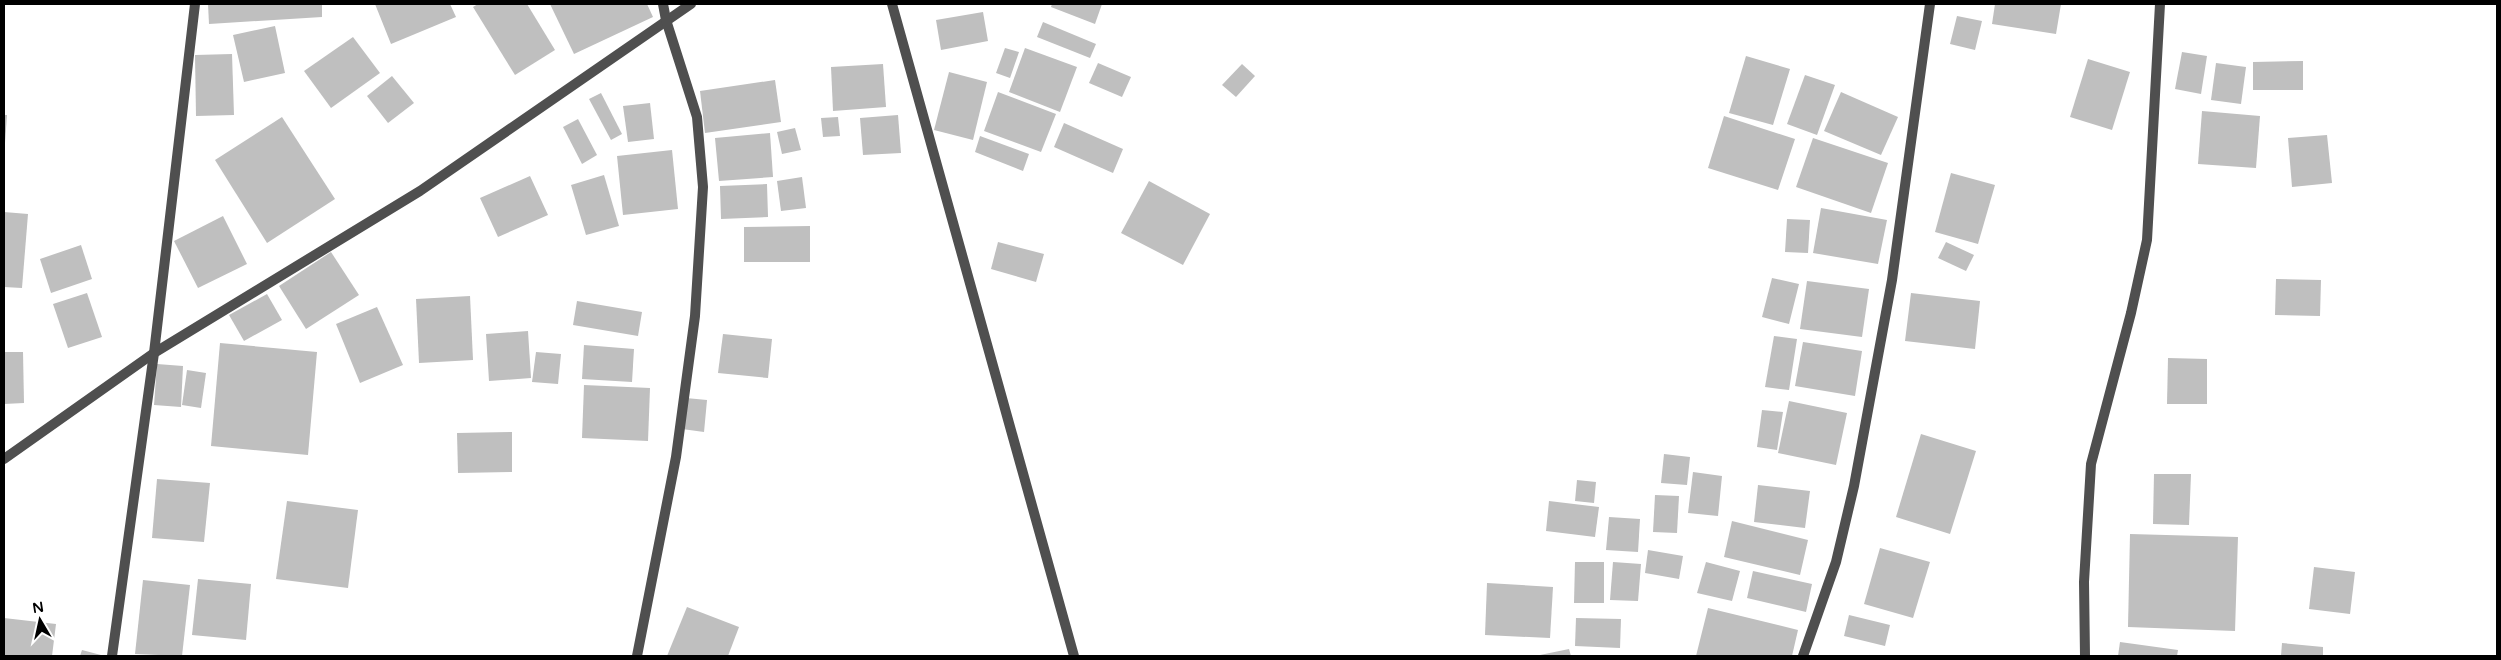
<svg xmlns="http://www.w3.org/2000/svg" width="2501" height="660" viewBox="0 0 2501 660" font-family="'Varela Round',sans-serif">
<rect width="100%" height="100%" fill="#fff"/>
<g fill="#bfbfbf">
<path d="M208,4H322V17L209,24Z"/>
<path d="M375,4H450L456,17L391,44Z"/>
<path d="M478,4H527L555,50L515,75L473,7Z"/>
<path d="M550,4H647L653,17L574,54Z"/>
<path d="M1052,4H1102L1095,24L1051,7Z"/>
<path d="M1995,4H2061L2056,34L1992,24Z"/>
<path d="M983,12L988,41L941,50L936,20Z"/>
<path d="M1957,16L1982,21L1975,50L1950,44Z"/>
<path d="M1043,22L1096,44L1090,58L1037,37Z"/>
<path d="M275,26L285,73L244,82L233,35Z"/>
<path d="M353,37L380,73L331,108L304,71Z"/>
<path d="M1005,48L1019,52L1010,78L996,73Z"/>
<path d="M1025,48L1077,67L1060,112L1009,92Z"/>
<path d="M2182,52L2207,56L2201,94L2175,89Z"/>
<path d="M232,54L234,115L196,116L195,55Z"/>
<path d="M1746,56L1790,69L1773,125L1729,113Z"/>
<path d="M2088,59L2130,72L2112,130L2070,117Z"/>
<path d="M2303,61V90H2253V62Z"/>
<path d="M1098,63L1131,77L1122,97L1089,83Z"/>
<path d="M2216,63L2246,67L2241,104L2211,100Z"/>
<path d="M883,64L886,107L833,111L831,67Z"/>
<path d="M1242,64L1255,76L1236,97L1222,85Z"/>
<path d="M949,72L987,82L973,140L934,130Z"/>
<path d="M1805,75L1835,85L1817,135L1787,124Z"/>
<path d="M392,76L414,103L388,123L367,96Z"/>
<path d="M775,80L781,122L705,133L700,91Z"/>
<path d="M998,92L1056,114L1041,152L984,131Z"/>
<path d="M1841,92L1898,117L1881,155L1824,131Z"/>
<path d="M601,93L622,134L611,140L589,99Z"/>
<path d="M650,103L654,139L628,142L623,106Z"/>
<path d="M2202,111L2260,116L2256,168L2198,164Z"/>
<path d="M4,115H7L5,143H4Z"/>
<path d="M898,115L901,153L863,155L860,118Z"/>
<path d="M1724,116L1795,139L1778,190L1708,168Z"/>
<path d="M282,117L335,199L267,243L215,160Z"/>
<path d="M838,117L840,136L823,137L821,118Z"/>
<path d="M578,119L597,155L582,164L563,127Z"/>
<path d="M1064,123L1123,149L1113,173L1054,147Z"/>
<path d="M795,128L801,150L782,154L777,132Z"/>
<path d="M770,133L773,177L719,181L715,138Z"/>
<path d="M2327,135L2332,183L2292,187L2288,138Z"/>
<path d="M980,136L1029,154L1023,171L975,152Z"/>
<path d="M1813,138L1888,163L1871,213L1796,187Z"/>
<path d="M672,150L678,209L623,215L617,156Z"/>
<path d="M1951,173L1995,185L1978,244L1935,232Z"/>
<path d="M604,175L619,226L586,235L571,185Z"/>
<path d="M530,176L548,215L498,237L480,198Z"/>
<path d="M802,177L806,208L781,211L777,181Z"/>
<path d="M1149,181L1210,214L1183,265L1121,233Z"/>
<path d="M767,184L768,217L721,219L720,186Z"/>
<path d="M1821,208L1887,220L1878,264L1813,253Z"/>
<path d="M4,212L28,214L22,288L4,287Z"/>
<path d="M223,216L247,264L198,288L174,241Z"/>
<path d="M1787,219L1810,220L1808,253L1785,252Z"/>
<path d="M810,226V262H744V227Z"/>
<path d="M998,242L1044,254L1036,282L991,269Z"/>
<path d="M1946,242L1974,255L1966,271L1938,258Z"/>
<path d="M81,245L92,279L51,293L40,259Z"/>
<path d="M331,252L359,295L306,329L279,286Z"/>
<path d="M1772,278L1799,284L1789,324L1762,317Z"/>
<path d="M2276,279L2321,280L2320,316L2275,315Z"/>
<path d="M1807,281L1869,289L1862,337L1800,329Z"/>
<path d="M87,293L102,337L68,348L53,304Z"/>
<path d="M1911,293L1980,301L1975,349L1905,341Z"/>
<path d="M267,294L282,320L244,341L229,315Z"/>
<path d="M470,296L473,360L419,363L416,299Z"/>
<path d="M577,301L642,312L638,336L573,325Z"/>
<path d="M377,307L403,365L360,383L336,324Z"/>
<path d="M528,331L531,378L489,381L486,334Z"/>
<path d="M723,334L772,339L768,378L718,373Z"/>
<path d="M1774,336L1797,339L1789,390L1765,387Z"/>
<path d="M1803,342L1862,351L1855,396L1795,386Z"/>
<path d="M220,343L317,352L308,455L211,446Z"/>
<path d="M584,345L634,349L632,382L582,379Z"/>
<path d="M4,352H23L24,403L4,404Z"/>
<path d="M536,352L561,354L558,384L532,382Z"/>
<path d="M2168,358L2207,359V404H2167Z"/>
<path d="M157,364L183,366L181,407L154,405Z"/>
<path d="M187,370L206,373L201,408L182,405Z"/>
<path d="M584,385L650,388L648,441L582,438Z"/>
<path d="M686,398L707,400L704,432L682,429Z"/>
<path d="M1789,401L1847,413L1836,465L1778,453Z"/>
<path d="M1762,410L1783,412L1777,450L1757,447Z"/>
<path d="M512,432V472L458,473L457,433Z"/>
<path d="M1921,434L1976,451L1950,534L1896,517Z"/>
<path d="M1664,454L1690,457L1687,485L1661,483Z"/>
<path d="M1693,472L1722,476L1718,516L1688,513Z"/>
<path d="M2154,474H2191L2189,525L2153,524Z"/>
<path d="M157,479L210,483L204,542L152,538Z"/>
<path d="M1577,480L1596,482L1594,503L1575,501Z"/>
<path d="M1758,485L1810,491L1805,528L1754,522Z"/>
<path d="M1655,495L1679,496L1677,533L1653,532Z"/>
<path d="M287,501L358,510L348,588L276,579Z"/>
<path d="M1549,501L1599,507L1595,537L1546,531Z"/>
<path d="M1609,517L1640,519L1638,552L1606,550Z"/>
<path d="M1732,521L1808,540L1800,575L1724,557Z"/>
<path d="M2130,534L2238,537L2235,631L2128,627Z"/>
<path d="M1880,548L1930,562L1913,618L1864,604Z"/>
<path d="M1648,550L1683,556L1679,579L1645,573Z"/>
<path d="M1575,562H1604V603H1574Z"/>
<path d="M1613,562L1641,564L1638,601L1610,600Z"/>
<path d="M1706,562L1740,571L1732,601L1697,593Z"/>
<path d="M2314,567L2355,572L2350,614L2309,609Z"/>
<path d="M1753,571L1812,584L1806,612L1747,598Z"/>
<path d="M198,579L251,584L246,640L192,635Z"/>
<path d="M143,580L190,585L182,656L135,654Z"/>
<path d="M1487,583L1553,587L1550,638L1485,635Z"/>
<path d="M687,607L739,627L728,656H667Z"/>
<path d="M1708,608L1798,630L1792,656H1696Z"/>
<path d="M1849,615L1890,625L1885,646L1844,636Z"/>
<path d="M4,618L56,624L52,656H4Z"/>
<path d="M1576,618L1621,619L1620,648L1575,646Z"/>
<path d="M2120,642L2178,650L2177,656H2118Z"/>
<path d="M2282,643L2323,647V656H2281Z"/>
<path d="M1569,649L1571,656H1540V655Z"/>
<path d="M82,650L101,655L100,656H80Z"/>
</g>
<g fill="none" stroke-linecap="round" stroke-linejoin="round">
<g stroke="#4f4f4f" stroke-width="10">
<path d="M892,4L1074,656"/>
<path d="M4,459L154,353L420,191L691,4"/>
<path d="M112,656L154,353L195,4"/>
<path d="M637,656L676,457L695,316L703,187L697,117L666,20L663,4"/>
<path d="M1803,656L1836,562L1854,486L1892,280L1930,4"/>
<path d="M2085,656L2084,582L2091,464L2131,313L2147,240L2160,4"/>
</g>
</g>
<rect width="2501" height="660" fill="none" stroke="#000000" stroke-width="10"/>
<g transform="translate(40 620) rotate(351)" stroke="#ffffff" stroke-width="4" paint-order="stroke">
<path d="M0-4L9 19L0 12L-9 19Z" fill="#000000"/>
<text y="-8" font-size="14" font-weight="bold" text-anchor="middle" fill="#000000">N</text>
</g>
</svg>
